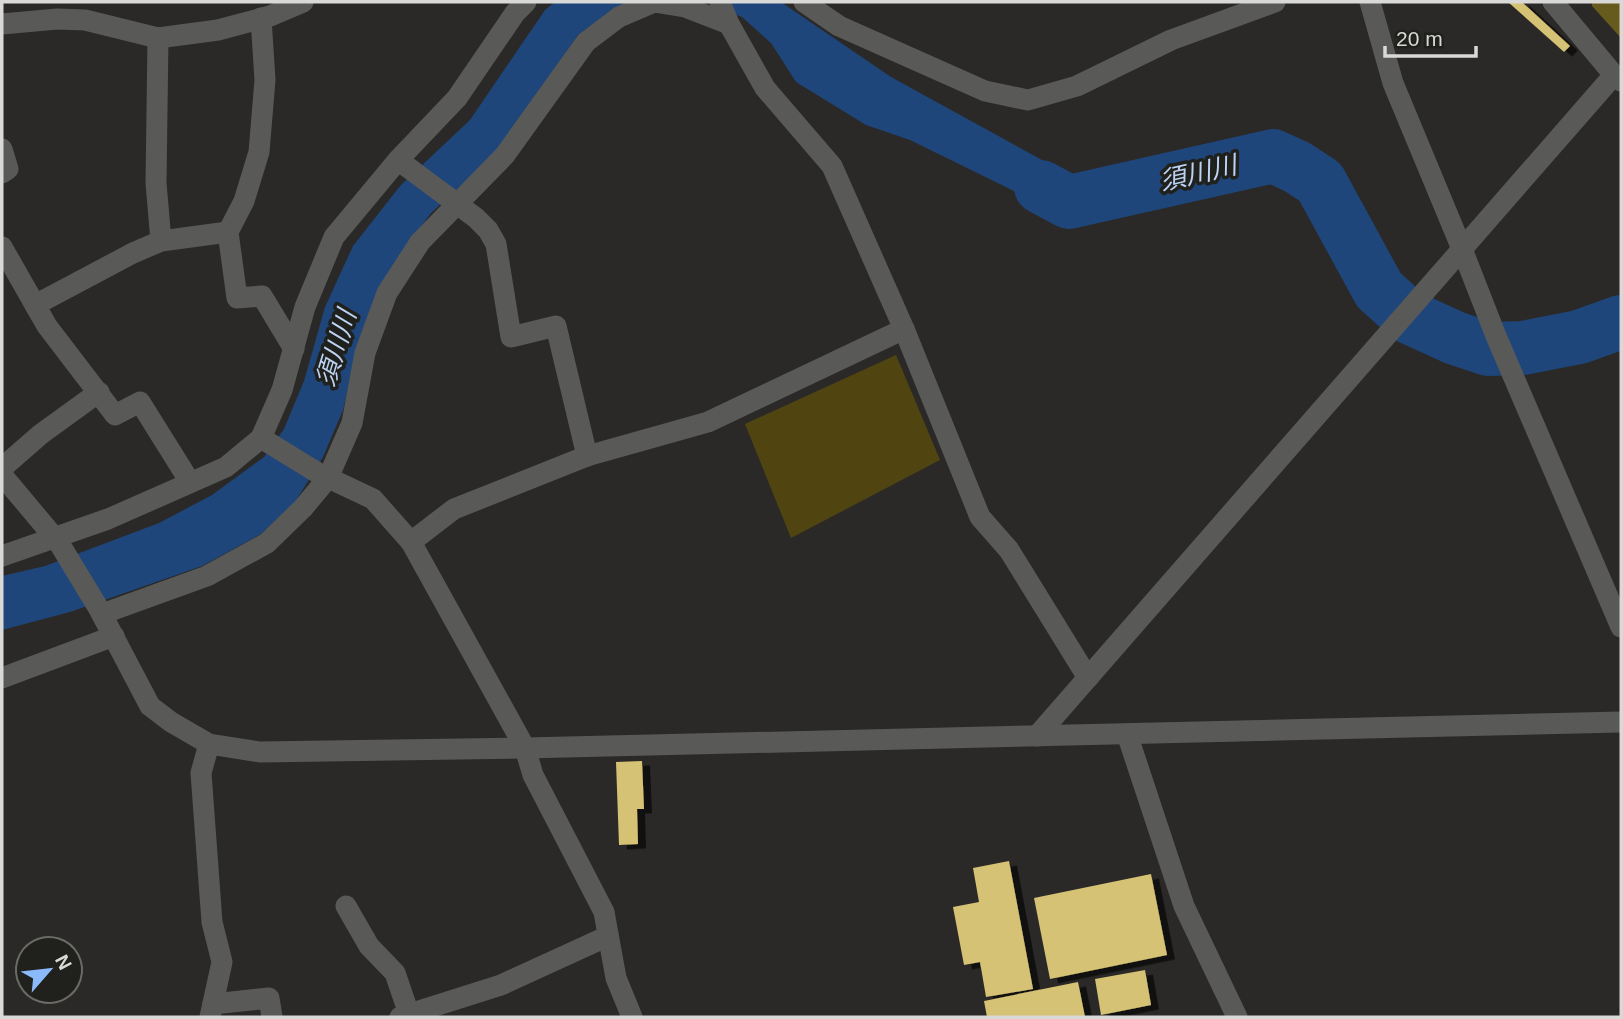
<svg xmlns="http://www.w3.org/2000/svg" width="1623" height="1019" viewBox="0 0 1623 1019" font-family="Helvetica,'Noto Sans JP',sans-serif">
<defs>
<filter id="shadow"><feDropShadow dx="8" dy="4.5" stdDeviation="0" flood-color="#0009"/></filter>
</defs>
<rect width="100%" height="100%" fill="#2a2927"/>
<path fill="#504511" d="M896,355L940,460L791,538L745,424Z"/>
<path fill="#675a1d" d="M1592,2H1621V38L1592,6Z"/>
<g fill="#1f467b">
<path d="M555,2H630L614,8L578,35L500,150L431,213L412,239L362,332L343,410L323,457L295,502L261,534L202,566L70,612L2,630V576L45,566L159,523L212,495L264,457L284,429L304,381L325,307L353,246L400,186L470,120L545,10Z"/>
<path d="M705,2H781L891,77L1064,172L1128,200L1059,213L910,140L866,125L796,82L771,43L742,17Z"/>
</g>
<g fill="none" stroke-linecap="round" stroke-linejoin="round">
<path stroke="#1f467b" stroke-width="54" d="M1041,187L1069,202L1273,156L1297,167L1320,182L1379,290L1409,317L1455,338L1488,349L1523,348L1579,337L1621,322"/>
</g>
<g fill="#d5c274" filter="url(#shadow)">
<path d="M1508,2H1522L1570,46L1564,52Z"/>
<path d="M642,761L644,809H637L638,844L619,845L616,762Z"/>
<path d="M1009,861L1033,989L986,997L980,962L964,965L953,907L979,902L973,868Z"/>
<path d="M1151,874L1167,955L1050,979L1034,898Z"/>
<path d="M1145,970L1151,1005L1101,1015L1095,979Z"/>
<path d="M1078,982L1085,1017H987L984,1001Z"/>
</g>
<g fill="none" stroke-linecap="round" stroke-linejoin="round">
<g stroke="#595958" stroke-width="21">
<path d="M720,2L729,24L765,88L832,166L904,329L980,517L1009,550L1088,678"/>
<path d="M804,2L839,26L985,91L1028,100L1077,86L1171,40L1275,2"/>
<path d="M1370,2L1393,83L1462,249L1496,336L1621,627"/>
<path d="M1553,2L1614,75L1621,81"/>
<path d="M261,18L265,80L259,152L244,201L228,232L237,298L262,296L294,349"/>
<path d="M2,24L57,19L85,20L158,38L218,30L270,16L303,2"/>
<path d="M158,38L156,183L161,241"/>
<path d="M2,149L8,169L2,173"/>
<path d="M398,160L476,218L488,230L496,244L511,337L556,326L587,456"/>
<path d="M2,247L47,326L115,415L140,402L190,482"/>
<path d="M35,305L133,253L161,241L228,232"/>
<path d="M261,438L318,473L373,499L411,542L525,748L533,775L604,912L616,978L632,1017"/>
<path d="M2,468L41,434L99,392"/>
<path d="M2,475L59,543L99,609L150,706L171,722L209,744L260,752L525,748L1621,722"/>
<path d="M411,542L454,509L587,456L708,422L904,329"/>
<path d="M2,556L108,519L226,467L261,438L282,390L305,307L334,237L398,160L457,98L515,13L526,2"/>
<path d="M102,614L207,576L267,543L303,508L328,478L352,423L365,353L387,293L420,242L505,155L586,42L619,17L654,2L685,7L729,24"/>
<path d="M2,678L114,636"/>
<path d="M1127,734L1184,906L1237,1017"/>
<path d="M1037,736L1614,75"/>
<path d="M209,744L201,773L212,922L222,962L210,1017"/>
<path d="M346,906L369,946L395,973L409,1014"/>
<path d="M213,1004L269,998L272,1017"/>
<path d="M400,1017L501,985L608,936"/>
</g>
</g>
<g text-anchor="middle" stroke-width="7" stroke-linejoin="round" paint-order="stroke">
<g font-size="26" font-style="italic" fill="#bcd3f4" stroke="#20201d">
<text transform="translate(1198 173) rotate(-13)" y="9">須川川</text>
<text transform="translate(336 348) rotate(-73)" y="9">須川川</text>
</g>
</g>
<rect width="1623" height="1019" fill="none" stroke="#d9d9d7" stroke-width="7"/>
<g transform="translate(49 970) rotate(62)"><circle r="33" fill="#20201d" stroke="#6a6a67" stroke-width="2"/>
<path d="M0-5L12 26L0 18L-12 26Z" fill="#8bbafc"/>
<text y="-10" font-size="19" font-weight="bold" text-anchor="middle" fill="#d9d9d7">N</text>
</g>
<path d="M1385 46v10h91v-10" fill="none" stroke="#d9d9d7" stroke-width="3.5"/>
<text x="1396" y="46" font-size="21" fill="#d9d9d7" stroke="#20201d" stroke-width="5" paint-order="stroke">20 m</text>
</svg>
